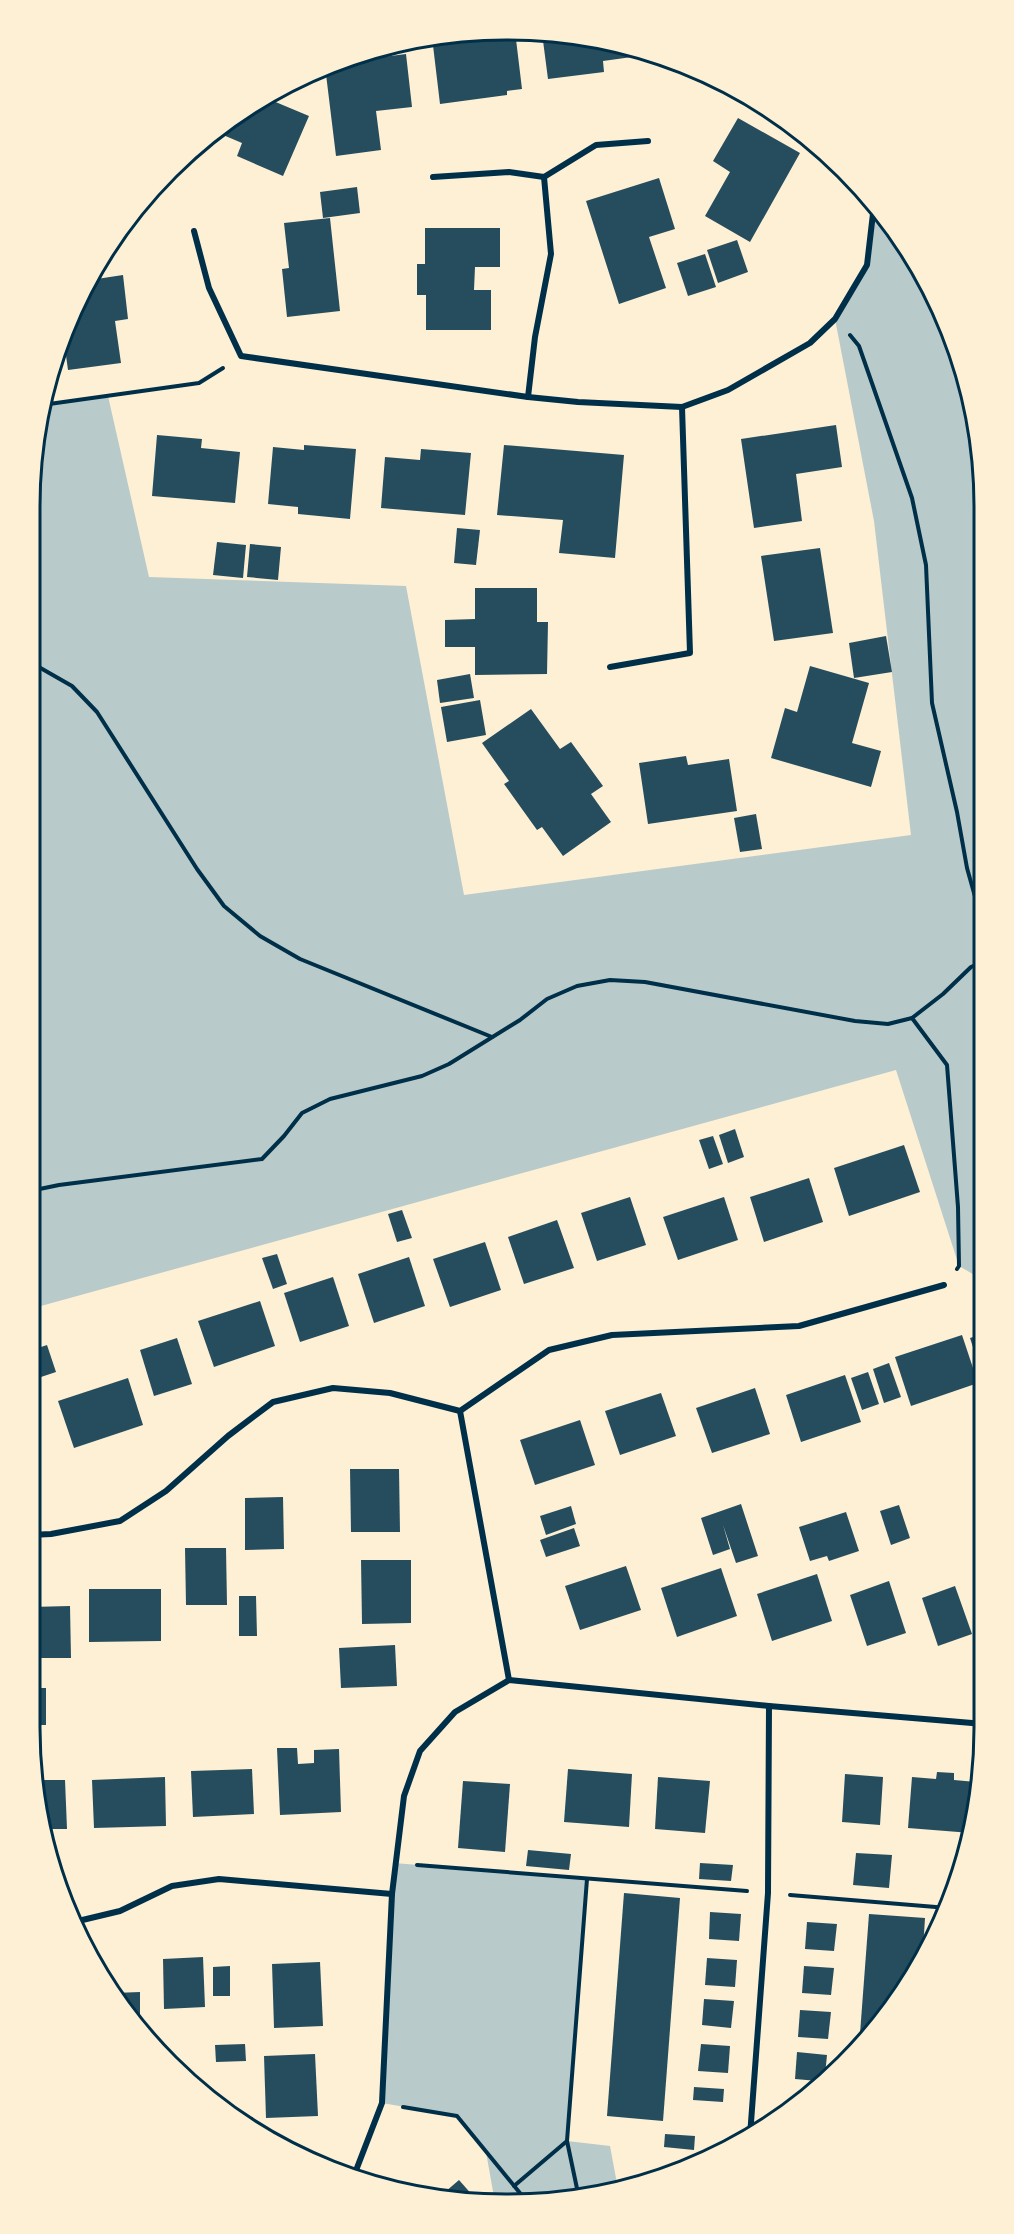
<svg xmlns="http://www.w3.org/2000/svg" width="1014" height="2234" viewBox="0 0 1014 2234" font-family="'Playfair Display',serif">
<rect width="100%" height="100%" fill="#fdf0d5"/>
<g fill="#b9caca">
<path d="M874,205L885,216L948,324L980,444L983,1280L959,1266L896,1070L30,1309V507L39,414L42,405L108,396L149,577L406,586L464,895L911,835L874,521L835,319L867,265Z"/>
<path d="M394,1863L587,1879L567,2141L610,2146L618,2189L570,2200L494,2197L486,2152L457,2116L382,2103Z"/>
</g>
<g fill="#264d5e">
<path d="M515,31L522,89L507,91V95L440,104L432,37L458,35V38Z"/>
<path d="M542,33L600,39L631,49L632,57L603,61L604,72L548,79Z"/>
<path d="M406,54L412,107L376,111L381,150L336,156L325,66L336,63Z"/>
<path d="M266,98L309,116L283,176L237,156L242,143L216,132L242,111Z"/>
<path d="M738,118L800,153L750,242L705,216L730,172L713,161Z"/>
<path d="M659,178L675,229L649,237L666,288L619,304L586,201Z"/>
<path d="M357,187L360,213L323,218L320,192Z"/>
<path d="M330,218L340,311L287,317L282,269L289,268L284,223Z"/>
<path d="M425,228H500V267H475L474,290H491V330H426V295H417V264H425Z"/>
<path d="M737,240L748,272L718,283L707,250Z"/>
<path d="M705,254L716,287L688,296L677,263Z"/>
<path d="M123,275L128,319L115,321L121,363L68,370L63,334L66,325L90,280Z"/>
<path d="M836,425L842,467L796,474L802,521L754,528L741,439Z"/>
<path d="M157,435L202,439L201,448L240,452L235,503L152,496Z"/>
<path d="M304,445L356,449L350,519L298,514V507L268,504L273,447L304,450Z"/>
<path d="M504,445L624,455L615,558L559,553L563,520L497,515Z"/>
<path d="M421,449L471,453L465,515L381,508L385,457L420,460Z"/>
<path d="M457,528L480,530L476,565L454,563Z"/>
<path d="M217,542L246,545L243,578L213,575Z"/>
<path d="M250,544L281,547L278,580L247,577Z"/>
<path d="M820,548L833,633L774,641L761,556Z"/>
<path d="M475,588H537V622H548L547,674L475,675V647H445V620L475,619Z"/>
<path d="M886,636L892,672L854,678L849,643Z"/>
<path d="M810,666L869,683L852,743L881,751L871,787L771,758L785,708L797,712Z"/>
<path d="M470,674L474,698L440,703L437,680Z"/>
<path d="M480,700L486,735L447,742L441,707Z"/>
<path d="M531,709L560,749L571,742L603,786L591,794L611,822L563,856L542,827L537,830L504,784L509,781L482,743Z"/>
<path d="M686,756L688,765L729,759L737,811L648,824L639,763Z"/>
<path d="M756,814L762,849L740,852L734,818Z"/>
<path d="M735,1129L744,1157L728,1163L719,1135Z"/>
<path d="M713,1136L723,1164L709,1169L699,1140Z"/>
<path d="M904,1145L920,1192L849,1216L834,1168Z"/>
<path d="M809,1178L823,1222L764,1242L750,1197Z"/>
<path d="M630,1197L646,1245L597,1261L581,1213Z"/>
<path d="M724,1197L738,1240L678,1260L663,1217Z"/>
<path d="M402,1210L412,1238L397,1242L388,1214Z"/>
<path d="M557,1220L574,1268L524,1284L508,1237Z"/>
<path d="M485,1242L501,1290L450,1307L433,1259Z"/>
<path d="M277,1254L287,1284L273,1289L262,1258Z"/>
<path d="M409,1257L425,1306L374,1323L358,1274Z"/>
<path d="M333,1277L349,1326L300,1342L284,1293Z"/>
<path d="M260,1301L275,1346L214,1367L198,1321Z"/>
<path d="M983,1334V1375H982L970,1338Z"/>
<path d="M962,1335L978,1383L911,1406L895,1357Z"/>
<path d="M177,1338L192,1384L154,1396L140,1350Z"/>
<path d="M47,1345L56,1372L41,1377L32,1350Z"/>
<path d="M889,1363L901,1397L884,1403L873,1369Z"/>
<path d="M868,1372L879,1404L862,1410L851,1378Z"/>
<path d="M845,1375L861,1422L801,1442L786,1395Z"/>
<path d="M128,1378L143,1425L74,1448L58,1401Z"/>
<path d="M755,1388L770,1434L712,1453L696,1408Z"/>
<path d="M661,1393L676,1436L620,1455L605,1411Z"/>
<path d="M30,1396L40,1424L30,1427Z"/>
<path d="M580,1420L595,1465L535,1485L520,1440Z"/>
<path d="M350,1469H399L400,1532H351Z"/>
<path d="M283,1497L284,1549L245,1550V1498Z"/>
<path d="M741,1504L758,1556L736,1563L723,1525L730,1549L713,1555L701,1518Z"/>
<path d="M899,1505L910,1538L891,1545L880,1511Z"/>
<path d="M571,1506L576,1524L546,1535L540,1516Z"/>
<path d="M846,1512L859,1551L829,1561L827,1556L810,1561L799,1527Z"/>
<path d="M574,1528L580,1546L546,1557L540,1540Z"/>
<path d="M185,1548H226L227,1605H186Z"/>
<path d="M361,1560H411V1623L362,1624Z"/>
<path d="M626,1566L641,1610L580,1630L565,1586Z"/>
<path d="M721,1568L737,1616L677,1637L661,1588Z"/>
<path d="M817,1574L832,1621L772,1641L757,1594Z"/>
<path d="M889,1581L906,1633L867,1646L850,1595Z"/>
<path d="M955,1586L972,1634L938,1646L922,1598Z"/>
<path d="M89,1589H161V1641L89,1642Z"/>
<path d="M239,1596H256L257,1636H239Z"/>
<path d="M70,1606L71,1658H31V1607Z"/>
<path d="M395,1645L397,1686L341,1688L339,1648Z"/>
<rect x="30" y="1688" width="16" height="37"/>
<path d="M277,1748H297L298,1764L314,1763V1750L339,1749L341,1812L280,1815Z"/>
<path d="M252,1769L254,1814L193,1817L191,1771Z"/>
<path d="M568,1769L632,1774L629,1827L564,1822Z"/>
<path d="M937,1772L954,1773V1780L976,1782L971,1833L908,1828L912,1777L936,1779Z"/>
<path d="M845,1774L883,1777L880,1825L842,1822Z"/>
<path d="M165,1777L166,1826L94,1828L92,1780Z"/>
<path d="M658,1777L710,1781L705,1833L655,1829Z"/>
<path d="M39,1780H65L67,1829H47Z"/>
<path d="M463,1781L510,1784L505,1852L458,1848Z"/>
<path d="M528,1850L571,1854L569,1870L526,1866Z"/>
<path d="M856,1853L892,1855L889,1888L853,1885Z"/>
<path d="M700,1863L733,1865L731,1881L699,1879Z"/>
<path d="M624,1893L680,1898L663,2121L607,2116Z"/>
<path d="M710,1912L741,1914L739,1941L709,1939Z"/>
<path d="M869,1914L925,1918L923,1949L865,2042L859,2047Z"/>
<path d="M807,1922L837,1924L834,1951L805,1949Z"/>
<path d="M203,1957L205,2007L164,2009L163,1959Z"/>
<path d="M707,1958L737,1960L735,1987L705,1985Z"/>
<path d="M320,1962L323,2026L274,2028L272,1964Z"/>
<path d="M230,1966V1996H213V1967Z"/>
<path d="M804,1966L834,1968L831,1995L802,1993Z"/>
<path d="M140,1992V2027H144L145,2036L114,1993Z"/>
<path d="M704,1999L734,2001L731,2028L702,2025Z"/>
<path d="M800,2010L831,2012L828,2039L798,2037Z"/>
<path d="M245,2044L246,2061L216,2062L215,2045Z"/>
<path d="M701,2044L730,2046L728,2073L698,2071Z"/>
<path d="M797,2052L827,2055L825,2075L818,2081L795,2079Z"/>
<path d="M315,2054L318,2116L266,2118L264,2056Z"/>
<path d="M694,2087L724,2089L723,2102L693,2100Z"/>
<path d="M241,2117H253L254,2128Z"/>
<path d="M665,2134L695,2136L694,2150L664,2147Z"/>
<path d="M290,2141V2148L273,2142Z"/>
<path d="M459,2180L474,2197L441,2196L445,2192Z"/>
</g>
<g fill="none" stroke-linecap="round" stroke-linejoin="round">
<g stroke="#003049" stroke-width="4">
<path d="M850,335L859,346L912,498L926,565L932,703L957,812L967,868L981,918"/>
<path d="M42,405L199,383L223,368"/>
<path d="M30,662L72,686L97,712L197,869L224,906L260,936L300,959L492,1037"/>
<path d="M912,1018L947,1065L958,1207L959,1266L957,1269"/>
<path d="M30,1191L59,1185L262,1159L284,1136L302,1113L330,1099L422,1076L449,1064L520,1020L547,999L577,986L610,980L645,982L855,1021L888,1024L912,1018L943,994L971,967L982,962"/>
<path d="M417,1865L747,1891"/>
<path d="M790,1895L948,1908"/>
<path d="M403,2107L457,2116L524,2198"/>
<path d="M514,2186L567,2141"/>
<path d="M579,2198L567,2141L587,1879"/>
</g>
<g stroke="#003049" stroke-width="6">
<path d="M433,177L509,172L544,177L596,145L648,141"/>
<path d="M194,231L209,288L241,356L528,397L578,402L682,407L728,390L810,343L835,319L867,265L874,205"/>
<path d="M528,397L535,337L551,254L544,177"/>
<path d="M610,667L690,653L682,407"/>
<path d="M460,1411L509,1680"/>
<path d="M30,1535L51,1534L120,1521L166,1491L228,1436L273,1402L333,1388L390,1393L460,1411L549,1350L612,1335L799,1326L944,1285"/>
<path d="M74,1922L120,1911L172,1886L219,1879L392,1894"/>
<path d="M750,2136L768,1893L769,1706"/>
<path d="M355,2173L382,2103L392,1894L404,1796L420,1751L455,1712L509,1680L769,1706L984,1724"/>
</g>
</g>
<path d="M0 0H1014V2234H0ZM506 40H508A466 466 0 0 1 974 506V1728A466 466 0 0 1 508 2194H506A466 466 0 0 1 40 1728V506A466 466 0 0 1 506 40Z" fill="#fdf0d5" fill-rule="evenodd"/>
<path fill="none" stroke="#003049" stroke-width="3" d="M506 40H508A466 466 0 0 1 974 506V1728A466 466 0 0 1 508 2194H506A466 466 0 0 1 40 1728V506A466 466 0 0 1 506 40Z"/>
</svg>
